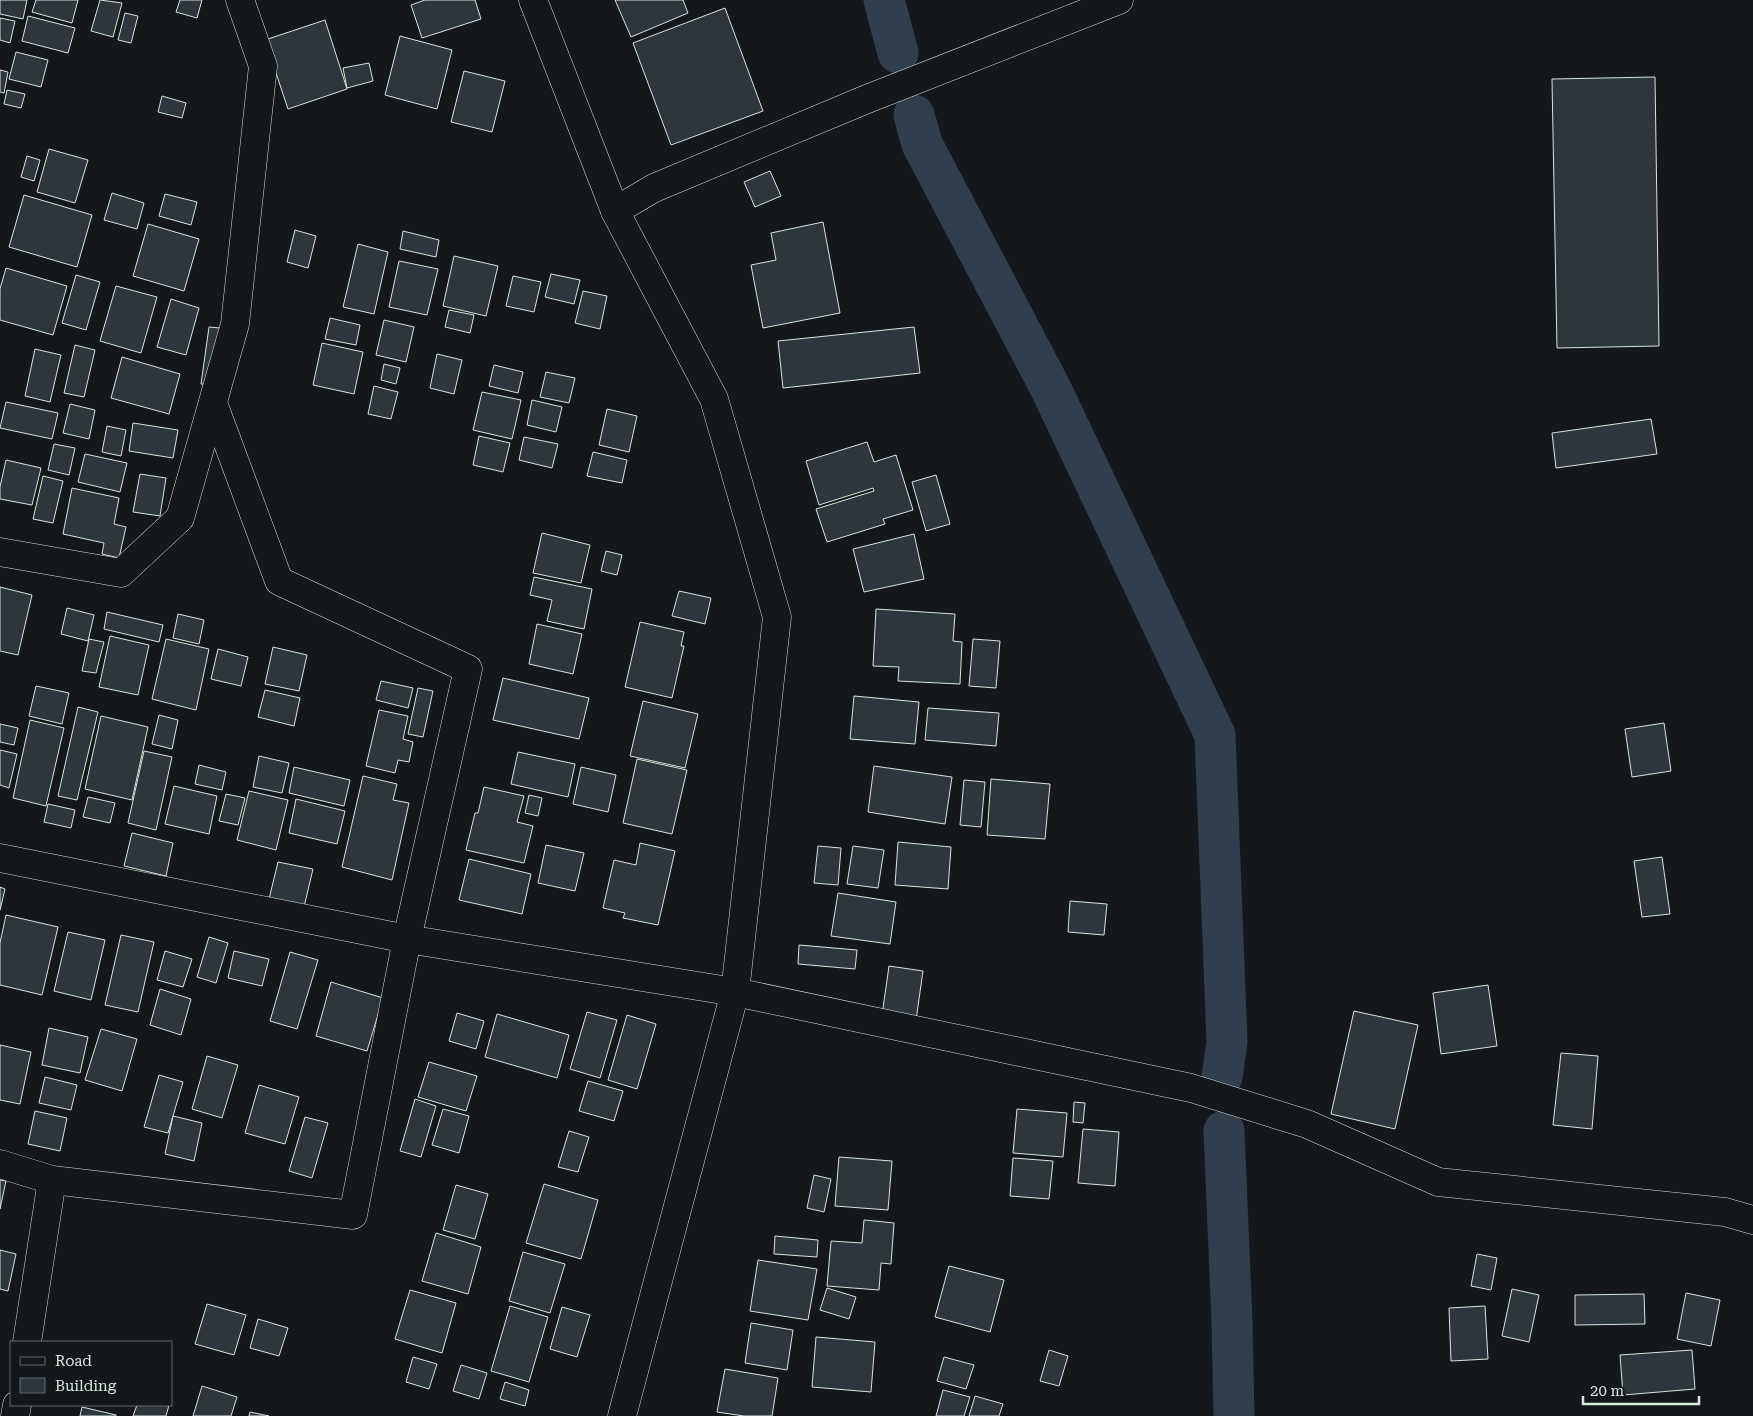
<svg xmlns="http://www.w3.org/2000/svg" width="1753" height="1416" viewBox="0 0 1753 1416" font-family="'Roboto Serif',serif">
<rect width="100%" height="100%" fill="#14181c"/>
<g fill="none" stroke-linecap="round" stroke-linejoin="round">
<g stroke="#2f3f4d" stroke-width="41">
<path d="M884,0L898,53"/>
<path d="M914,115L922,144L1050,387L1215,735L1227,1042L1222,1077"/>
<path d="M1224,1131L1232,1322L1234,1416"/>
</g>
</g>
<g fill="#2c363c" stroke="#d8e6dc">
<path d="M0,0H27L23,19L0,14Z"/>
<path d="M36,0H78L72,23L32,12Z"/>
<path d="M100,0L122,3L113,37L91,31Z"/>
<path d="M180,0H202L197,18L176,12Z"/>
<path d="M425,0H475L481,19L422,38L411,5Z"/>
<path d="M615,0H683L688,13L631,37Z"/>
<path d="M725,8L763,111L671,145L633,43Z"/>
<path d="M125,13L138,16L131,43L118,40Z"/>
<path d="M28,16L75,28L68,53L22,41Z"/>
<path d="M0,18L15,21L10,43L0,40Z"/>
<path d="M325,20L347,89L288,109L265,40Z"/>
<path d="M400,36L452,50L437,109L385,95Z"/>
<path d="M16,52L48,60L41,87L9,79Z"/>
<path d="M369,63L373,81L347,88L343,68Z"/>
<path d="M0,70L8,72L4,93L0,92Z"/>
<path d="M464,71L505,81L492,132L451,122Z"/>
<path d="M1655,77L1659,346L1557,348L1552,79Z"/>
<path d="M7,90L25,94L21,108L4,104Z"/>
<path d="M162,96L186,103L182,118L158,112Z"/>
<path d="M49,149L88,160L75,203L37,192Z"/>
<path d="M27,156L40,160L34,181L21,177Z"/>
<path d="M770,171L781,196L755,207L744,182Z"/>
<path d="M112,193L144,203L137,229L104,220Z"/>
<path d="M165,194L197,202L191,225L159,216Z"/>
<path d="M24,195L92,215L77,267L9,247Z"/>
<path d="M823,222L840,313L763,328L751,265L776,260L771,233Z"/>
<path d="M148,224L199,239L184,291L133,276Z"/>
<path d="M295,230L316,236L308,268L287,262Z"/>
<path d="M403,231L439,240L436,257L400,249Z"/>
<path d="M358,244L388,252L374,314L343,307Z"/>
<path d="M454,256L498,266L486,316L443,306Z"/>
<path d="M399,261L438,269L427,315L389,307Z"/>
<path d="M6,268L67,286L53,335L0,320V289Z"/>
<path d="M551,274L580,280L574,304L545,297Z"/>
<path d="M76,275L100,282L86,330L62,323Z"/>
<path d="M513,276L541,282L534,312L506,306Z"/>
<path d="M116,286L157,297L141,353L100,341Z"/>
<path d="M583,291L607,296L600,329L575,323Z"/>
<path d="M171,299L199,308L186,355L157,347Z"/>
<path d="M449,310L474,315L470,333L445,327Z"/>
<path d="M330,318L360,325L356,345L325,339Z"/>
<path d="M384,320L414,327L406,362L376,355Z"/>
<path d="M209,327L220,328L212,385L201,384Z"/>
<path d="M914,327L920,373L783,388L778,341Z"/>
<path d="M322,343L363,352L354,394L313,385Z"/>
<path d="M75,345L95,350L84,397L64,393Z"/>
<path d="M35,349L61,355L50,402L25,396Z"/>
<path d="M437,354L462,360L454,394L430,388Z"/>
<path d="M122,357L180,374L169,414L111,398Z"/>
<path d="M384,364L400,368L396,384L381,380Z"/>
<path d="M494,365L523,372L518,393L489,386Z"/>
<path d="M546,372L575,378L569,403L540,397Z"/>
<path d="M374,386L398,392L391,419L368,414Z"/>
<path d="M482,392L521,400L512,439L473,430Z"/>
<path d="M532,400L562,407L556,432L527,425Z"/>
<path d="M6,402L58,413L52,439L0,428Z"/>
<path d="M70,404L95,410L89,439L63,433Z"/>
<path d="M607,409L637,416L629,452L599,445Z"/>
<path d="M1651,419L1657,454L1556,468L1552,433Z"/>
<path d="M133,423L178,430L173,458L129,451Z"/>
<path d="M107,426L126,430L121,456L102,452Z"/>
<path d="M479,436L510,443L503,472L473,465Z"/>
<path d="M524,437L558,444L552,468L519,460Z"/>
<path d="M867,442L874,462L896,455L913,510L883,519L885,524L827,542L816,509L874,491L873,488L819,505L806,461Z"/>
<path d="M54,444L75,448L69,475L48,470Z"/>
<path d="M593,452L627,460L622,483L587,476Z"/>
<path d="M85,454L127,463L120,492L78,482Z"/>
<path d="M6,460L41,468L32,505L0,499V487Z"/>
<path d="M140,474L166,478L160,516L133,512Z"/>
<path d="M936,475L950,524L926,531L912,482Z"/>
<path d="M43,476L63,481L53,523L33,519Z"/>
<path d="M72,488L119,498L114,524L126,527L119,558L102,554L104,543L63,534Z"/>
<path d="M542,533L590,545L581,583L533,573Z"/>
<path d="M914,534L924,579L864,592L853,549Z"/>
<path d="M606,551L622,555L617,575L601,571Z"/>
<path d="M534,577L592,589L584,629L547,621L552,600L530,595Z"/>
<path d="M0,587L32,595L18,655L0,651Z"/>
<path d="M679,591L711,598L705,624L672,616Z"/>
<path d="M67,608L94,615L88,641L61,634Z"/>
<path d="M876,609L955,614L953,641L962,642L960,684L898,681L899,667L873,666Z"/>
<path d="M107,612L163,625L159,642L104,629Z"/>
<path d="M178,614L204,620L199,644L173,638Z"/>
<path d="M640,622L684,632L681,646H684L672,698L625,687Z"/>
<path d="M537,624L582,634L573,674L529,664Z"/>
<path d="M110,636L149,645L138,695L99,687Z"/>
<path d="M89,639L104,642L96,673L82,671Z"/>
<path d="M166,639L209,649L196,710L152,699Z"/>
<path d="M973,639L1000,641L996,688L969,686Z"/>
<path d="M273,647L307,655L299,691L265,684Z"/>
<path d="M218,649L248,657L241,686L211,679Z"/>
<path d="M503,678L589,698L579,739L493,720Z"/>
<path d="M381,681L413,688L408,708L376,700Z"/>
<path d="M36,686L69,693L62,724L29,716Z"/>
<path d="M418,688L433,691L423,737L408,734Z"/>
<path d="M265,690L300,698L294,726L258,717Z"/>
<path d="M854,696L919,702L915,744L850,739Z"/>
<path d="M643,701L698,714L685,768L630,756Z"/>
<path d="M78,707L98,712L77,800L58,796Z"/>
<path d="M928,708L999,713L996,746L925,740Z"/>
<path d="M379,710L408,716L403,739L413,742L409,762L398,760L395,773L366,766Z"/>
<path d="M159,715L178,720L172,749L152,744Z"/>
<path d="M101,716L148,727L132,800L85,789Z"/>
<path d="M30,720L64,728L46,806L13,798Z"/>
<path d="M1664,723L1671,771L1632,777L1625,729Z"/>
<path d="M0,724L18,728L14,745L0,742Z"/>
<path d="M0,750L17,754L9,788L0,785Z"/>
<path d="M144,751L172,757L156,830L128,823Z"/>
<path d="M518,752L575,764L568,797L511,784Z"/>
<path d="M259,756L289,763L282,793L253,787Z"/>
<path d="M637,759L687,770L672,834L623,823Z"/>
<path d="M199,765L226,772L222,790L195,784Z"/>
<path d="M874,766L952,777L945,824L868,812Z"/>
<path d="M294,767L350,780L344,806L289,793Z"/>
<path d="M581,767L616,775L608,812L573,804Z"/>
<path d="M363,776L397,784L393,800L409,803L392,880L342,867Z"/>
<path d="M991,779L1050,784L1045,839L987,835Z"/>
<path d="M964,780L985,782L981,827L960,825Z"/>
<path d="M174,786L217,796L209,834L165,824Z"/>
<path d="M484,787L524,796L517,822L533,826L524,863L466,850L475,813H478Z"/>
<path d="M249,791L288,800L276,850L237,840Z"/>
<path d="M226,794L245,798L238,825L219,821Z"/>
<path d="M529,795L542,798L538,816L525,813Z"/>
<path d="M88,797L115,803L110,823L83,817Z"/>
<path d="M296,799L345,811L337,844L289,833Z"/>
<path d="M48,804L75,810L71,828L44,822Z"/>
<path d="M132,833L173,843L166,876L124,866Z"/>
<path d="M898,842L951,847L948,889L895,885Z"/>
<path d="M640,843L675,851L658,925L623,918L625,913L603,908L614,860L636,865Z"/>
<path d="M546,845L584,853L575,891L538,883Z"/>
<path d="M818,846L841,848L838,885L814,883Z"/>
<path d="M853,846L884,850L878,888L847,884Z"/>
<path d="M1662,857L1670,914L1642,917L1634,861Z"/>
<path d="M469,859L531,874L522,914L459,900Z"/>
<path d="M278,862L313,869L304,907L269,899Z"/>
<path d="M0,887L5,889L0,910Z"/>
<path d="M838,893L896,902L890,944L831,936Z"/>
<path d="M1070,901L1107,904L1104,935L1068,932Z"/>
<path d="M6,915L58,927L42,995L0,985V943Z"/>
<path d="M68,932L105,940L91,1000L54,991Z"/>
<path d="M121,935L154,942L138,1012L105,1005Z"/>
<path d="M209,937L228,943L216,983L197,977Z"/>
<path d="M799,945L857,950L855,969L798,964Z"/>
<path d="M165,951L192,959L183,987L157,980Z"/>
<path d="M234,951L269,959L262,986L228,978Z"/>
<path d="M290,952L318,960L297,1029L270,1021Z"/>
<path d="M889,966L923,971L916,1020L882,1015Z"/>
<path d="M331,982L383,998L367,1051L316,1036Z"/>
<path d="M1488,985L1497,1046L1441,1054L1433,993Z"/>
<path d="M160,989L191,999L181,1035L150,1025Z"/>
<path d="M1354,1011L1418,1025L1395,1129L1331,1114Z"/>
<path d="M587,1012L617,1020L600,1078L570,1069Z"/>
<path d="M457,1013L484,1021L476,1049L449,1041Z"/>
<path d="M497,1014L569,1035L557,1078L485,1057Z"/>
<path d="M627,1015L656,1024L637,1089L608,1080Z"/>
<path d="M49,1028L88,1037L80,1073L42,1065Z"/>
<path d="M101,1029L137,1039L122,1091L85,1080Z"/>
<path d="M0,1045L31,1052L20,1104L0,1100Z"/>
<path d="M1561,1053L1598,1056L1592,1129L1553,1125Z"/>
<path d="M207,1056L238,1065L222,1118L192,1109Z"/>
<path d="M429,1062L477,1076L466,1111L418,1097Z"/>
<path d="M159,1075L183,1082L168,1133L144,1127Z"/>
<path d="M45,1077L77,1085L71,1110L39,1103Z"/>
<path d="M588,1081L623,1091L614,1121L579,1111Z"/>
<path d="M259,1085L299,1097L285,1144L245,1133Z"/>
<path d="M415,1099L436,1106L421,1157L400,1151Z"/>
<path d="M1074,1102L1085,1103L1083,1123L1073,1122Z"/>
<path d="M443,1109L469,1116L459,1153L432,1145Z"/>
<path d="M1017,1109L1067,1113L1063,1157L1013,1153Z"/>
<path d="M35,1111L67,1118L60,1151L28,1144Z"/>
<path d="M173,1116L202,1123L194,1161L165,1154Z"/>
<path d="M305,1117L328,1123L312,1178L289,1171Z"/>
<path d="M1083,1129L1119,1132L1115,1186L1078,1183Z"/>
<path d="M569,1131L589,1137L578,1172L558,1167Z"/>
<path d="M839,1157L892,1161L888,1210L835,1206Z"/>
<path d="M1013,1158L1053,1161L1049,1199L1010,1196Z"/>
<path d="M814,1175L831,1179L824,1212L807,1208Z"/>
<path d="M0,1180L6,1181L0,1209Z"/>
<path d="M544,1184L598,1200L581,1259L526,1243Z"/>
<path d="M456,1185L488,1194L475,1239L443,1230Z"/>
<path d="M864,1220L894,1223L891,1264L881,1263L879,1290L827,1286L831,1241L862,1243Z"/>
<path d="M436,1233L481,1247L468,1294L422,1281Z"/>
<path d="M775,1236L818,1240L817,1257L774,1254Z"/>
<path d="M0,1250L16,1254L8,1291L0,1289Z"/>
<path d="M523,1252L565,1264L550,1313L509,1301Z"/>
<path d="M1477,1254L1497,1258L1491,1290L1471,1286Z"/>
<path d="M758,1260L817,1269L808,1320L750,1311Z"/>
<path d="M949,1266L1004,1280L990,1332L935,1317Z"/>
<path d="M827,1288L856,1297L849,1319L820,1310Z"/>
<path d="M1512,1289L1539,1295L1529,1342L1502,1336Z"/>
<path d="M410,1290L456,1303L442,1353L395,1339Z"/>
<path d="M1686,1293L1720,1300L1711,1346L1677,1339Z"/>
<path d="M1644,1294L1645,1324L1575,1325V1295Z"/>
<path d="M207,1304L246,1315L234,1355L195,1344Z"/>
<path d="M510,1306L548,1317L529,1382L491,1371Z"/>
<path d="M1485,1306L1488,1359L1451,1361L1449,1308Z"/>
<path d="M562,1307L590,1315L577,1357L550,1349Z"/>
<path d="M258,1319L288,1328L279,1356L250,1348Z"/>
<path d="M751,1323L793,1330L787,1370L745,1363Z"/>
<path d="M816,1337L875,1342L871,1392L812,1387Z"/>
<path d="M1049,1350L1068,1356L1059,1386L1040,1381Z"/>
<path d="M1692,1350L1695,1389L1623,1395L1620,1355Z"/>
<path d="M413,1357L437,1364L429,1389L406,1382Z"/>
<path d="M944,1357L974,1365L966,1389L937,1381Z"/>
<path d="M461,1365L487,1373L479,1399L453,1391Z"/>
<path d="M725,1369L778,1378L772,1416H744L717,1412Z"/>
<path d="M505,1382L529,1390L525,1406L500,1399Z"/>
<path d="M202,1386L237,1397L231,1416H193Z"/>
<path d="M943,1390L970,1397L964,1416H936Z"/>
<path d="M975,1396L1003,1404L999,1416H969Z"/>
<path d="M137,1405H169L166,1416H133Z"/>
<path d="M82,1407L116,1415V1416H80Z"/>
<path d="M250,1412L269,1416H249Z"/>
</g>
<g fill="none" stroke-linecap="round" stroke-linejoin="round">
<defs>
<g id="minor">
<path d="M533,0L615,211L714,399L777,617L735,992L622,1416"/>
<path d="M615,211L654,188L867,99L1119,0"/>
<path d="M0,552L121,573L180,518L235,324L263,66L240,0"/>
<path d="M0,858L407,939L735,992L1191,1088L1307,1124L1438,1182L1725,1212L1753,1220"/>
<path d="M0,1164L52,1180L353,1215L407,939L468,669L279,581L213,403"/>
<path d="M27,1342L52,1180"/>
<path d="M15,1416L17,1405"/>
</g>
</defs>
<use href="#minor" stroke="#d8e6dc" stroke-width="29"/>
<use href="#minor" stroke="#14181c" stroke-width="28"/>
</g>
<rect x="10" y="1341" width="162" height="65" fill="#14181c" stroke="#626a69"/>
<rect x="20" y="1357" width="25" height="8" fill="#14181c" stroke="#626a69"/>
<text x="55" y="1366" font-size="15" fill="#d8e6dc">Road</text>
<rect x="20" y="1378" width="25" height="15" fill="#2c363c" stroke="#626a69"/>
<text x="55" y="1391" font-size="15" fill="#d8e6dc">Building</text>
<path d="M1583 1396v8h116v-8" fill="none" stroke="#d8e6dc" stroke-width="2.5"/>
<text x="1590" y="1396" font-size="15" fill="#d8e6dc" stroke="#14181c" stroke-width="4" paint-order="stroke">20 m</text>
</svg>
